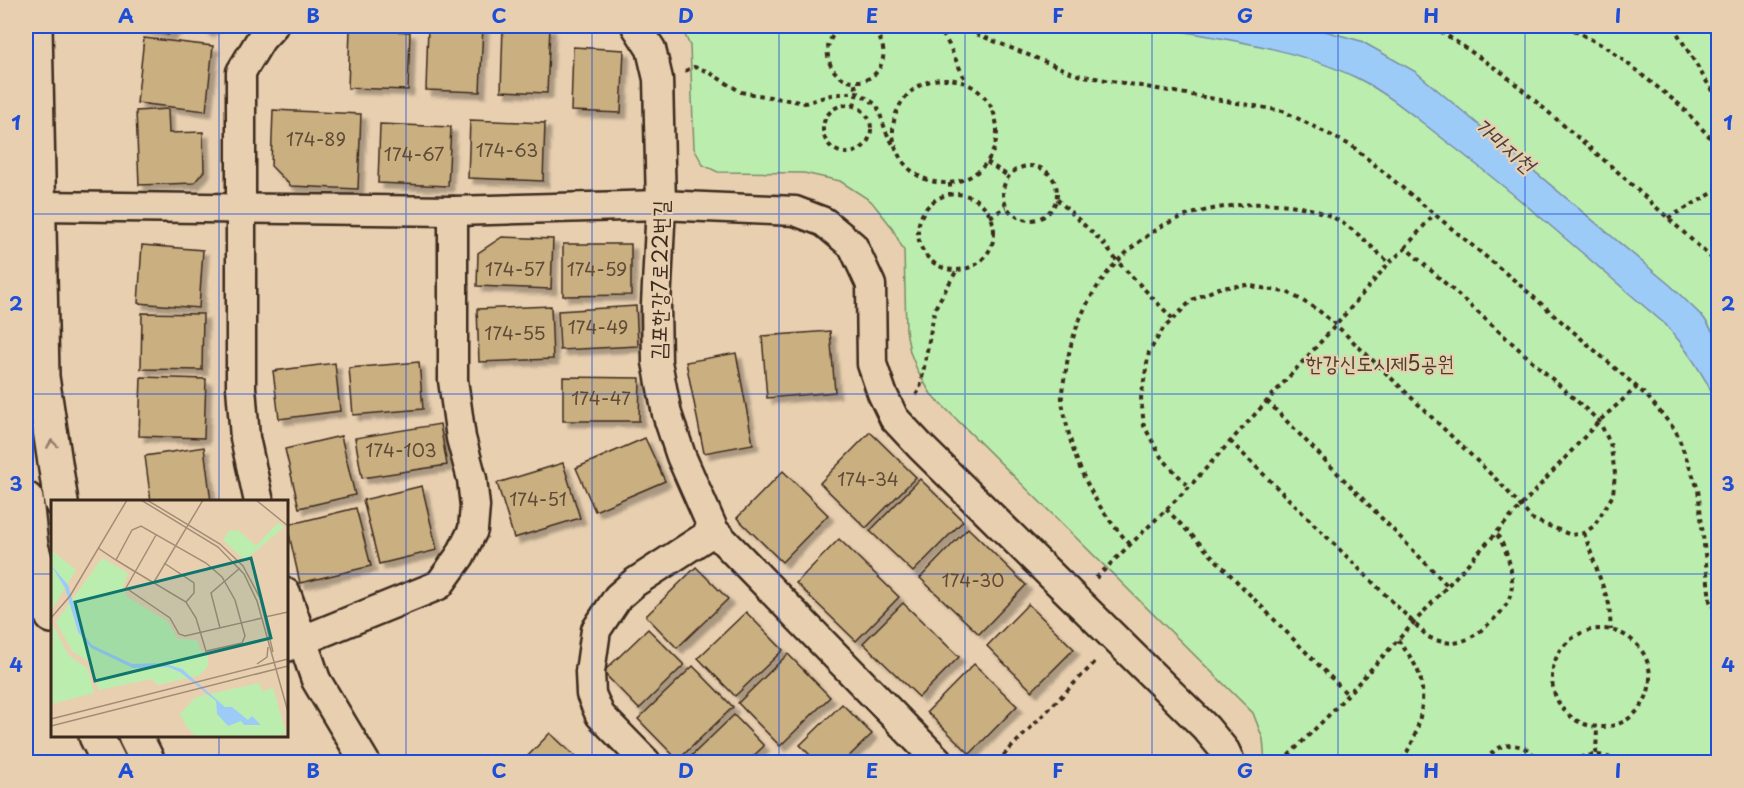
<svg xmlns="http://www.w3.org/2000/svg" width="1744" height="788" viewBox="0 0 1744 788" font-family="'Playpen Sans','Poor Story',sans-serif">
<defs>
<filter id="shadow"><feDropShadow dx="5.5" dy="5.5" stdDeviation="1.5" flood-color="#0004"/></filter>
</defs>
<rect width="100%" height="100%" fill="#e8cfb0"/>
<filter id="ink" filterUnits="userSpaceOnUse"><feTurbulence type="fractalNoise" baseFrequency=".0167" numOctaves="2"/><feDisplacementMap in="SourceGraphic" scale="12" xChannelSelector="R" yChannelSelector="G"/><feConvolveMatrix kernelMatrix="1 2 1 2 8 2 1 2 1" color-interpolation-filters="sRGB"/></filter>
<g filter="url(#ink)">
<path fill="#bbeeae" stroke="#7b8c66" stroke-width="1.5" d="M681,26H1718V762H1265L1263,739L1253,713L931,394L918,372L910,352L906,330L904,251L891,226L871,201L840,181L804,173L718,172L703,165L694,148L690,46Z"/>
<path fill="#9dcbf8" stroke="#768ba1" stroke-width="1.5" d="M1150,26H1307L1361,41L1416,72L1671,286L1704,318L1718,340V404C1704,375 1688,350 1666,325C1592,262 1520,197 1442,138C1416,118 1387,93 1357,78C1292,47 1220,38 1150,26Z"/>
<g fill="#caaf81" stroke="#3b2a1e" stroke-width="1.5" filter="url(#shadow)">
<path d="M136,26H179L168,35L136,27Z"/>
<path d="M201,26H214L207,32Z"/>
<path d="M428,26H483L480,92L426,90Z"/>
<path d="M503,26L550,27L547,93L501,91Z"/>
<path d="M350,29L410,32L408,90L348,88Z"/>
<path d="M144,38L213,46L206,111L137,103Z"/>
<path d="M573,47L624,50L621,113L571,111Z"/>
<path d="M168,109L169,133L203,132L204,171L194,183L139,185L136,111Z"/>
<path d="M273,110L361,114L358,189L291,186L271,166Z"/>
<path d="M470,120L545,123L543,181L468,178Z"/>
<path d="M380,124L451,127L448,186L378,183Z"/>
<path d="M502,237L553,239L551,289L477,286L478,253Z"/>
<path d="M563,244H631V295L563,296Z"/>
<path d="M142,245L203,250L199,308L138,303Z"/>
<path d="M551,306L553,359L479,362L477,309Z"/>
<path d="M636,306L638,346L560,350L558,311Z"/>
<path d="M142,313L203,314L202,370L141,369Z"/>
<path d="M830,331L835,392L767,398L762,336Z"/>
<path d="M736,353L753,444L704,453L686,362Z"/>
<path d="M419,362L423,409L353,415L349,368Z"/>
<path d="M335,363L340,411L279,419L273,371Z"/>
<path d="M141,377L206,379L204,438L139,436Z"/>
<path d="M563,377L640,378L639,421H563Z"/>
<path d="M440,424L447,465L362,478L355,438Z"/>
<path d="M870,432L916,477L866,528L820,483Z"/>
<path d="M341,436L355,495L299,508L285,449Z"/>
<path d="M645,438L665,481L595,511L576,468Z"/>
<path d="M204,447L211,502H151L145,456Z"/>
<path d="M563,463L580,518L514,538L497,483Z"/>
<path d="M783,471L828,515L782,562L737,518Z"/>
<path d="M920,479L963,521L913,572L870,531Z"/>
<path d="M422,486L437,550L379,564L363,500Z"/>
<path d="M356,508L371,566L300,583L287,525Z"/>
<path d="M968,528L1026,585L979,634L920,578Z"/>
<path d="M839,539L899,597L856,641L796,583Z"/>
<path d="M696,567L728,599L677,648L646,616Z"/>
<path d="M903,603L959,657L919,697L863,643Z"/>
<path d="M1028,604L1074,649L1032,691L987,646Z"/>
<path d="M746,612L783,650L735,696L698,658Z"/>
<path d="M648,629L684,665L639,709L603,672Z"/>
<path d="M788,654L830,697L780,746L738,703Z"/>
<path d="M974,664L1017,706L970,754L927,712Z"/>
<path d="M693,666L733,707L678,760L638,719Z"/>
<path d="M842,704L872,734L843,762H817L800,745Z"/>
<path d="M734,715L764,746L747,762H685Z"/>
<path d="M550,733L581,762H522Z"/>
</g>
<g fill="none" stroke-linecap="round" stroke-linejoin="round">
<defs>
<g id="minor">
<path d="M636,26L651,49L658,79L661,205L656,305L657,362L667,414L681,456L714,531L939,762"/>
<path d="M39,206L453,211L661,205L795,211L824,222L853,246L871,285L872,364L882,393L894,418L921,447L1206,728L1225,751L1230,762"/>
<path d="M259,502L245,438L241,387V72L261,39L273,26"/>
<path d="M286,593L316,680L365,762"/>
<path d="M286,647L439,585L460,556L473,530L475,506L472,479L461,438L453,380V211"/>
<path d="M646,762L600,715L591,694L590,672L596,630L618,597L634,583L714,531"/>
</g>
<g id="tertiary">
<path d="M35,26L42,377L61,502"/>
<path d="M26,499L31,546L52,616"/>
<path d="M96,736L109,762"/>
<path d="M135,736L148,762"/>
</g>
</defs>
<use href="#minor" stroke="#3b2a1e" stroke-width="33"/>
<use href="#tertiary" stroke="#3b2a1e" stroke-width="38"/>
<g stroke="#3b2a1e" stroke-width="4" stroke-dasharray="4.5 4.5" stroke-linecap="butt">
<path d="M847,26C818,34 823,78 853,81C887,84 895,37 864,26"/>
<path d="M938,26L949,45L966,82"/>
<path d="M960,26L969,31L1078,75L1283,111L1352,146L1514,280L1647,396L1676,431L1698,489L1710,601L1718,615"/>
<path d="M1433,26L1504,74L1619,173L1718,264"/>
<path d="M1566,26L1609,49L1680,105L1718,146"/>
<path d="M1673,26L1711,89L1718,107"/>
<path d="M685,71L694,67L707,71L741,92L805,103L831,95L857,92L877,105L886,132L894,146"/>
<circle cx="945" cy="131" r="52"/>
<circle cx="847" cy="129" r="24"/>
<path d="M854,106L857,92L854,81"/>
<path d="M987,162L1008,176"/>
<circle cx="1030" cy="193" r="27"/>
<path d="M950,183V195"/>
<circle cx="956" cy="232" r="38"/>
<path d="M1057,199L1103,243L1117,261L1173,319"/>
<path d="M990,217L1006,207"/>
<path d="M1668,218L1718,190"/>
<path d="M1405,248L1434,214"/>
<path d="M916,395L920,389L935,308L957,270"/>
<path d="M1267,401L1448,586"/>
<path d="M1230,441L1428,637C1452,647 1464,644 1484,628C1491,622 1499,615 1504,608C1520,587 1509,552 1496,533"/>
<path d="M1166,509L1348,695"/>
<path d="M1584,533L1609,604L1611,630"/>
<path d="M1130,544C1097,510 1075,468 1066,421C1065,414 1062,406 1062,399C1061,388 1066,375 1067,363C1076,313 1102,269 1143,239C1150,234 1158,227 1166,224C1186,214 1209,209 1231,206C1262,202 1295,202 1325,214C1350,223 1370,246 1389,263L1406,248L1599,421L1610,443L1615,473L1613,495L1594,526L1584,533L1571,535L1532,519L1501,484L1336,325L1318,310L1289,293L1246,285L1219,288L1192,300L1163,329L1149,352L1141,398L1144,426L1161,457L1189,487"/>
<path d="M1096,578L1189,487L1336,325L1389,263"/>
<circle cx="1601" cy="678" r="49"/>
<path d="M1398,640C1406,651 1416,663 1420,677C1427,701 1417,745 1399,762"/>
<path d="M1596,754L1597,728"/>
<path d="M1288,756L1295,762"/>
<path d="M997,762L1097,660"/>
<path d="M1282,762L1328,716L1599,421L1637,387"/>
<path d="M1486,762C1497,738 1527,741 1539,762"/>
<path d="M1572,762C1588,752 1603,753 1619,762"/>
</g>
<use href="#minor" stroke="#e8cfb0" stroke-width="28"/>
<use href="#tertiary" stroke="#e8cfb0" stroke-width="33"/>
</g>
<defs><path id="oneway-chevron" d="M-2-3.5L2.5 0L-2 3.5" fill="none" stroke-width="1.6" stroke-linecap="round" stroke-linejoin="round" transform="scale(1.5)"/></defs>
<use stroke="#927c67" href="#oneway-chevron" transform="translate(52 444) rotate(-98)"/>
</g>
<path fill="none" stroke="#1d4ed8" stroke-width="1.5" stroke-opacity="0.55" d="M219,26V502M406,26V762M592,26V762M779,26V762M965,26V762M1152,26V762M1338,26V762M1525,26V762M26,214H1718M26,394H1718M26,574H52M286,574H1718M219,736V762"/>
<g text-anchor="middle" stroke-width="4.5" stroke-linejoin="round" paint-order="stroke">
<g font-size="18" fill="#5f4b37">
<text x="316" y="146">174-89</text>
<text x="507" y="157">174-63</text>
<text x="414" y="161">174-67</text>
<text x="515" y="276">174-57</text>
<text x="597" y="276">174-59</text>
<text x="598" y="334">174-49</text>
<text x="515" y="340">174-55</text>
<text x="601" y="405">174-47</text>
<text x="401" y="457">174-103</text>
<text x="868" y="486">174-34</text>
<text x="538" y="506">174-51</text>
<text x="973" y="587">174-30</text>
</g>
<g font-size="21" fill="#3b2a1e" stroke="#e8cfb0">
<text transform="translate(660 280) rotate(-89)" y="7">김포한강7로22번길</text>
</g>
<g font-size="21" fill="#483e2c" stroke="#e8cfb0">
<text x="1380" y="371">한강신도시제5공원</text>
</g>
<g font-size="22" font-style="italic" fill="#4a423f" stroke="#e8cfb0">
<text transform="translate(1505 145) rotate(40)" y="8">가마지천</text>
</g>
</g>
<g transform="translate(51 500)">
<rect width="237" height="237" fill="#e8cfb0"/>
<path d="M227,23L233,27L194,60L172,40L178,31L187,30L205,46ZM0,50L25,70L0,111ZM51,58L77,73L72,87L76,97L116,121L127,139L146,140L149,150L157,156V166L149,175L107,185L101,179L48,190L40,163L21,151L5,122ZM2,124L17,155L37,169L43,193L0,204ZM208,183L211,191L222,188L235,233L222,237H145L135,226L129,214L145,197Z" fill="#bbeeae"/>
<path d="M0,65L17,85L31,132L41,145L81,164L112,163L131,169L174,207H181L197,220L201,216L210,225H193L190,221L177,226L166,214L165,201L129,172L117,167L82,168L40,148L27,132L14,88Z" fill="#9dcbf8"/>
<path fill="none" stroke="#a38d76" stroke-width="1.5" d="M90,0L167,47L193,74L206,101L237,212M96,0L169,44L192,66L209,98L222,152M205,0L237,26M105,35L75,88L119,118L128,134L134,136L211,118M47,48L65,60L83,71L135,102L145,118L155,151L191,143L194,136L184,100L171,77L155,63L90,26L81,30L65,60M113,63L143,83V93L135,102M103,82L152,0M214,117L237,112M0,118L19,96L76,0M169,128L160,93L189,68M206,164L216,157L217,147M0,219L237,159M0,226L237,166"/>
<path fill="#0f766e" fill-opacity="0.15" stroke="#0f766e" stroke-width="3" d="M200,58L220,138L44,181L24,102Z"/>
<rect width="237" height="237" fill="none" stroke="#3b2a1e" stroke-width="3"/>
</g>
<rect width="1744" height="788" fill="none" stroke="#e8cfb0" stroke-width="66"/>
<rect x="33" y="33" width="1678" height="722" fill="none" stroke="#1d4ed8" stroke-width="2"/>
<g font-size="20" text-anchor="middle" font-weight="bold" fill="#1d4ed8">
<text x="126" y="23">A</text>
<text x="313" y="23">B</text>
<text x="499" y="23">C</text>
<text x="686" y="23">D</text>
<text x="872" y="23">E</text>
<text x="1058" y="23">F</text>
<text x="1245" y="23">G</text>
<text x="1431" y="23">H</text>
<text x="1618" y="23">I</text>
<text x="16" y="130">1</text>
<text x="1728" y="130">1</text>
<text x="16" y="311">2</text>
<text x="1728" y="311">2</text>
<text x="16" y="491">3</text>
<text x="1728" y="491">3</text>
<text x="16" y="672">4</text>
<text x="1728" y="672">4</text>
<text x="126" y="778">A</text>
<text x="313" y="778">B</text>
<text x="499" y="778">C</text>
<text x="686" y="778">D</text>
<text x="872" y="778">E</text>
<text x="1058" y="778">F</text>
<text x="1245" y="778">G</text>
<text x="1431" y="778">H</text>
<text x="1618" y="778">I</text>
</g>
</svg>
